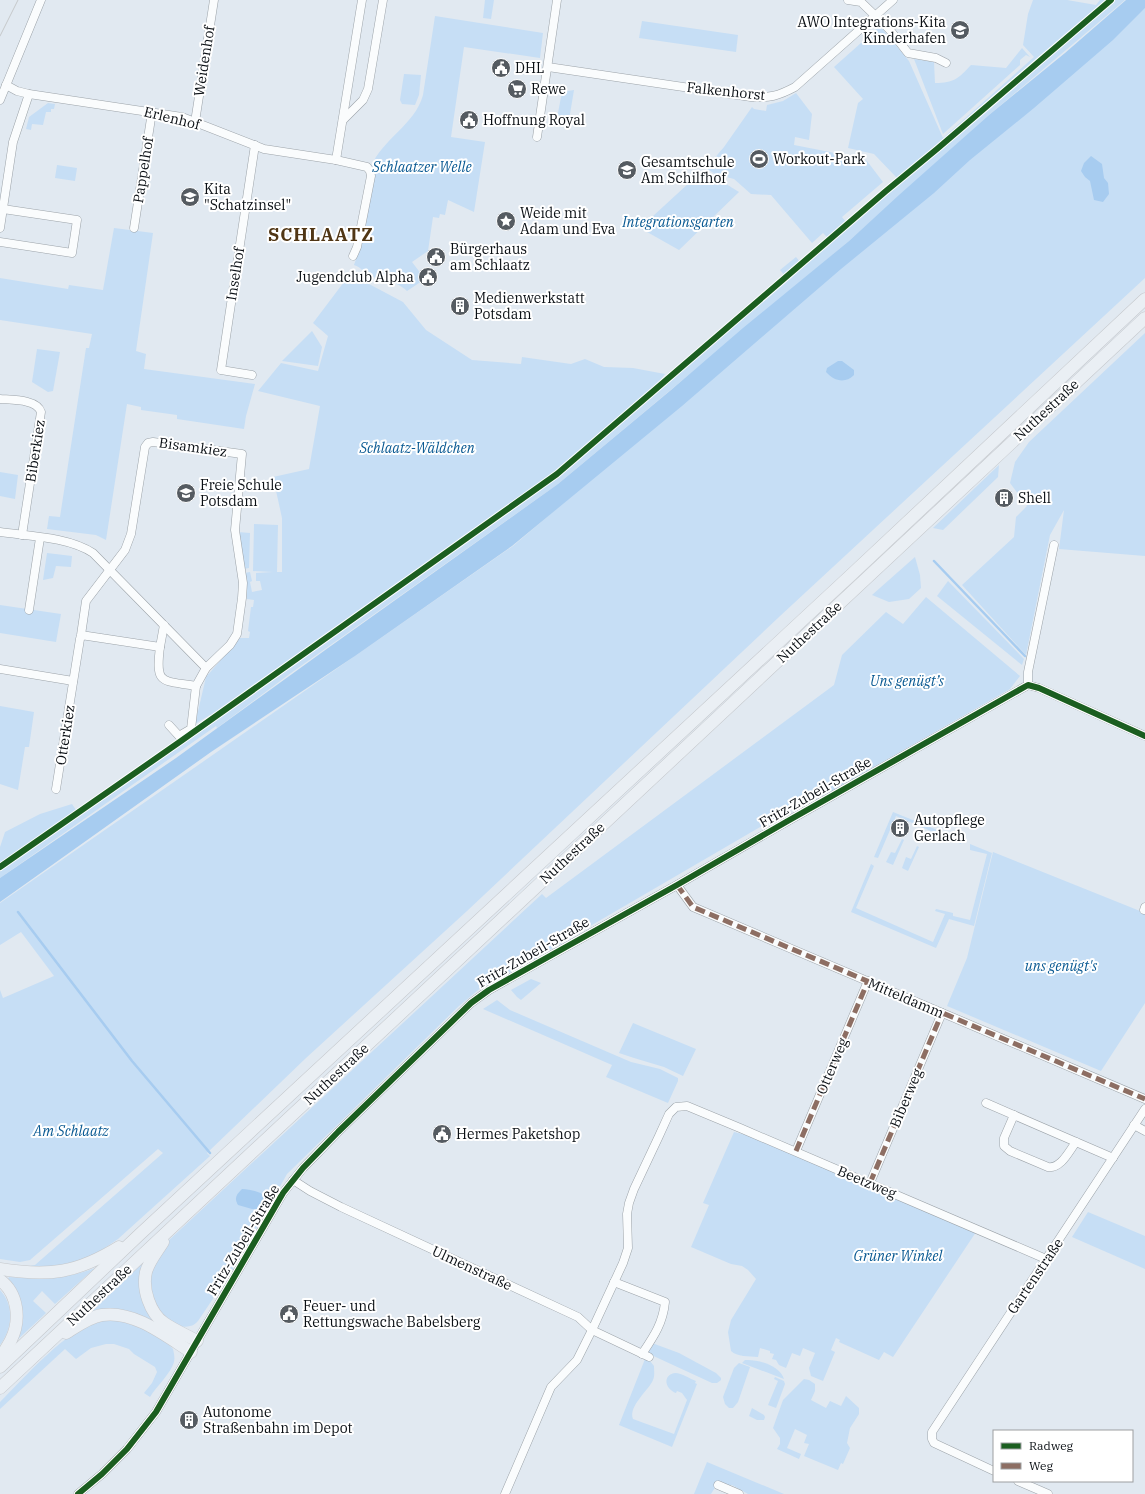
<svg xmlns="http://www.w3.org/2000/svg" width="1145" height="1494" viewBox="0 0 1145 1494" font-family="'IBM Plex Serif',serif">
<rect width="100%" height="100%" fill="#e1e9f1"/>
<g fill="#c6def5" fill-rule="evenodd">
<path d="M485,0H494L491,19L483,18Z"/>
<path d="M1033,0H1067L1096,5L1100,0H1125L989,115L849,241L558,484L291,673L217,728L216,726L0,878V847L5,832L40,814L72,804L76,810L179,741L211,717L210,715L195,724L206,677L240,638H249L250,632L248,631L251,607H253L254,600L247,599L244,573L250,572L252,581L250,582L252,592L262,590L260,581H256V573L273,572L253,571L254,524L278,525L277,572H282V518L273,477L309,469L320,406L258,391L281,363L318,371L328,336L313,323L350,274L403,302L426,330L472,360L521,364L522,357L571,364L585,359L604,367L633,368L665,374L657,384L557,475L898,184L896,177L874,154L848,148L858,103L863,99L834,67L880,26L909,61L943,138L1034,57L1023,45L1028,14ZM434,563L371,609L304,651Z"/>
<path d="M1145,8V278L779,617L467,911L306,1058L207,1153L210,1156L118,1239L93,1256L68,1264L41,1268L36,1266L39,1269L24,1267L35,1265L163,1153L158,1149L30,1260L20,1262L0,1259V990L3,998L54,976L21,932L0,945V903L513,546Z"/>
<path d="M435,16L543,33L540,58L464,47L451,137L485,142L474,212L448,200L445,215L440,214L439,218L433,217L428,251L412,262L425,279L407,291C396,280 382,282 369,275C363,272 361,267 354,265L360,248L371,167C382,139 415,125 423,95Z"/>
<path d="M642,21L738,35L736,52L639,38Z"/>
<path d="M1022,48L1030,57L1026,55L1020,60V65L943,134L914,59L934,62L935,83C954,83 959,78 971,65L1006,68Z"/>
<path d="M404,74L421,75L419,95L415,105L402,104L400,100Z"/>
<path d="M574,90L569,120L557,118L562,92Z"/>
<path d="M796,93L812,114L809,140L795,137L794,145L830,152L867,161L883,182L842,217L846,222L828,238L823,233L812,243L771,195L751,194L734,179L715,174L706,168L724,147L752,107L754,109L766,111L767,105L783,101Z"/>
<path d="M48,103L55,104L54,109H51V112H46L43,125L32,124L31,130L26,129L29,117Z"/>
<path d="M57,165L77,168L75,181L55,178Z"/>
<path d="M701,172L712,180L726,184L739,192L679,250L640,228Z"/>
<path d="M114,228L153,233L136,351L146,354L144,369L255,384L246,416L244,429L177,419V415L141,410V407L127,404L106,540L96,535L47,529L49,516L60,517L86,348H89L92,334L0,320V278L68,289L69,285L103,290Z"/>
<path d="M796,257L800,262L785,276L780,270Z"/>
<path d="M312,331L322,347L318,366L282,361Z"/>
<path d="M1145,333V556L1059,549L1064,510L1050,535L1026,655L962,585L1014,537L1016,517L1027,506L1010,483L1015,462L1029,442Z"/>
<path d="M37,349L60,352L53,391L48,392L32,382Z"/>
<path d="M999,465L998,477L943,530L933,528Z"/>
<path d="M0,472L18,475L15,499L0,496Z"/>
<path d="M238,532L250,533L249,568L243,569Z"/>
<path d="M47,553L72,556L71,567L56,566L53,578L43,580Z"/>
<path d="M915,557L920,575L921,588L909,599L889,602L872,595Z"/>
<path d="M948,581L1024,659L1022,665L937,596Z"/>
<path d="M926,597L1020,676L1010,689L823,796L817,794L525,964L483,986L459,1006L287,1174L237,1263L198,1321C196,1323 193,1326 190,1326C172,1332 149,1304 150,1287C150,1268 159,1257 168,1241L542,894L546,898L834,685L842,655L886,612L903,624Z"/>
<path d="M0,605L61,614L56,642L0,633Z"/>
<path d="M0,706L34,712L29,747H25L18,790L0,784Z"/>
<path d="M893,812L962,840L961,844L896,816L878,858L874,857Z"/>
<path d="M902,839L904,840L893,865L886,862L891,852L895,853Z"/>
<path d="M970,844L992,853L974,926L949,919L936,948L851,912L871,864L874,866L856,908L933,942L945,914L935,911L936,909L953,913V916L970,920L987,854L970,850Z"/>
<path d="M917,846L919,847L908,871L902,868L906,857L911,859Z"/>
<path d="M993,852L1145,913V1003L1101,1071L947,1006L967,958Z"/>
<path d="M531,979L541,983L521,1000L517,997L511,990Z"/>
<path d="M497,1000L510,1010L631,1062L660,1069L678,1078V1081L668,1103L606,1077L612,1065L483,1009Z"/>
<path d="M633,1023L696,1049L683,1076L664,1067L634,1058L619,1053Z"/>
<path d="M734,1132L746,1135L976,1232L893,1357L884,1352L879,1360L839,1342L840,1340L836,1338L831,1350L835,1352L823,1381L811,1376L809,1368L815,1353L803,1348L800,1356L792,1353L786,1368L779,1365L776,1360L772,1359L774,1354L770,1353V1351L760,1348L758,1357C749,1356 737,1357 731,1351L728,1332L731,1320L756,1279L748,1270L742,1266L731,1264L691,1247L709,1205L703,1203Z"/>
<path d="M1088,1212L1145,1236V1269L1072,1237Z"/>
<path d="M144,1262L157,1323L89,1314Z"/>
<path d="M95,1268L55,1304L42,1291L33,1301L46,1313L15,1342L14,1287L8,1279L9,1277C41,1280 65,1279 95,1268Z"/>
<path d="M0,1290C14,1305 13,1328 0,1345Z"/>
<path d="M116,1320C136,1325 159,1333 173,1349C174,1353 175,1358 174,1362C171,1373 156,1387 150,1397L144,1393L152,1383L157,1372L155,1367L134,1354L129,1349L114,1344H106L91,1348L76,1359L65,1349L0,1409V1402C23,1379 67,1329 98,1321C103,1319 110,1320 116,1320Z"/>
<path d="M652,1343L679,1353L716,1373L721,1378V1380L717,1383H712L647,1353Z"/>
<path d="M645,1359L650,1361L654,1366C654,1371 655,1376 653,1380C649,1390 628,1406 633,1419L674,1434L687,1400L682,1393L677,1391L676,1393C665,1389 662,1375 675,1373C682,1373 690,1379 696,1381L695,1383L697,1384L672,1447L619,1425Z"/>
<path d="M745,1360C759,1359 780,1366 784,1379L742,1363Z"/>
<path d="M739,1363L750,1367L738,1402L733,1408H729L725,1404L723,1397L734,1368Z"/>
<path d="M775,1377L784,1381L785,1384L776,1408L768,1405L778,1381L774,1379Z"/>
<path d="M804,1379L809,1380L815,1384V1391L811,1400L826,1408L830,1401L841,1406L846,1396L859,1408V1414L850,1428L847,1443L850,1448L843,1464L841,1463L838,1470L804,1456L809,1444L804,1443L807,1435L795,1429L787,1448L801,1454L799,1459L777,1449L780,1444V1438L773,1428L783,1400Z"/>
<path d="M752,1408L764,1415L765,1417L764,1420H757L749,1416Z"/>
<path d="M707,1462L784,1494H748L732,1485H728L719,1481L711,1494H694Z"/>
</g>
<g fill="#a7ccf0">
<path d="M1126,0H1145V8L1113,40L1034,108L970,160L934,193L841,269L682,406L512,546L355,656L211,752L0,902V878L176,758L328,648L558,484L671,390L743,328L849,241L899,195L989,115L1065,53Z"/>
<path d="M1091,156L1102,164L1104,178L1108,183L1109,194L1103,202L1094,200L1090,181L1085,177L1081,171L1084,163Z"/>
<path d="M838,361H842L854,370V375C845,384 834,381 826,372L827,368Z"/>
<path d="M242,1189C254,1190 274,1193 262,1209H252L238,1205C234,1198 236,1195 242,1189Z"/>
</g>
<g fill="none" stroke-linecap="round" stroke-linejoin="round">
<g stroke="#a7ccf0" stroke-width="2.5">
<path d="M934,561L1025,656"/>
<path d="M18,912L132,1061L210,1153"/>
</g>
<defs>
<g id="minor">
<path d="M848,0L861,2L890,30L908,53L936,58L946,63"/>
<path d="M548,67L751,97C770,98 778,96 795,87L893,0"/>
<path d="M6,85L17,91L29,94L182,117L264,149L336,160L367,167L370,171L371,176L357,247L353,256"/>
<path d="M0,100L41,0"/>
<path d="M343,120L363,100L368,89L383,0"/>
<path d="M195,122L214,0"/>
<path d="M537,137L557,0"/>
<path d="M336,160L362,0"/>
<path d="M0,228L13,142L29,94"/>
<path d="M134,228L152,112"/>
<path d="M0,242L72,253L77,220L3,209"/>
<path d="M252,375L221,370L255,145"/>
<path d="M0,399C12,400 37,399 41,412L22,535"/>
<path d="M0,532C29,536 69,537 93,553L206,668"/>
<path d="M29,610L40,538"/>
<path d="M160,647L164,625"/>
<path d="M0,669L73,681"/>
<path d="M1028,685V672L1054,545"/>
<path d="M169,725L179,736L191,729L196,686"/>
<path d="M56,789L80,639L81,635L86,601L125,550L131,534L145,447L148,443L153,442L242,454L235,530L243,583L242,598L237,634L230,645L206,668L196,686C162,680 155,686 160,647L81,635"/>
<path d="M677,885L693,907L1145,1099"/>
<path d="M1144,910L1145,907"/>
<path d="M986,1103L1113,1158"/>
<path d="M1014,1115L1004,1138V1146L1010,1151L1048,1167C1061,1169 1069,1151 1076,1142"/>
<path d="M1134,1125L1145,1131"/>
<path d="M796,1151L868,981"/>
<path d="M293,1180L310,1191L341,1207L578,1317L592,1330L649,1357"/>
<path d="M870,1183L942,1013"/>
<path d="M614,1282L665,1302C663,1323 654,1336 642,1354"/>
<path d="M994,1471L934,1443L932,1439V1432L1145,1109"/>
<path d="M1018,1481L1048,1494"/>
<path d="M718,1485L739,1494"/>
<path d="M78,1494L102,1474L127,1449L156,1412L283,1193L303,1168L338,1132L471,1003L489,990L677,885L786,822L1028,685L1039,688L1145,736"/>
<path d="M505,1494L551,1387L577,1360L592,1330L623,1263L628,1248L627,1214L629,1203L634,1189L659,1136L669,1114L676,1107L687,1106L740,1128L1046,1259"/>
</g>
<g id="highway">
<path d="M163,1242C157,1252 149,1261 146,1272C142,1289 150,1313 164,1323C174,1330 186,1335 197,1341"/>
<path d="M0,1269C49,1277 77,1273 119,1247"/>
<path d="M0,1280C18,1293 21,1320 11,1340C8,1346 4,1352 0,1358"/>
<path d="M66,1333C77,1326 89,1317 102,1315C134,1310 166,1336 191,1352"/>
<path d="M0,1367L139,1235L851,575L1145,299"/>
<path d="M0,1388L1145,318"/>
</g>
</defs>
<use href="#minor" stroke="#9ca3a9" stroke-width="9"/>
<use href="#highway" stroke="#c4c7cb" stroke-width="13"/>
<use href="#minor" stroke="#fafcfd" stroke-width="8"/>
<use href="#highway" stroke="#eaeff4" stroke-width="12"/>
<path stroke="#c5c8ca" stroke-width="1" d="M0,36L18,0"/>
<g stroke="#8d6e63" stroke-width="5" stroke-dasharray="10 5" stroke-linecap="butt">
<path d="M677,885L693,907L1145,1099"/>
<path d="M796,1151L868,981"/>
<path d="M870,1183L942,1013"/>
</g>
<defs>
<g id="cycleway">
<path d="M0,867L181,741L557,474L886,191L937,149L1111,0"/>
<path d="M78,1494L102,1474L127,1449L156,1412L283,1193L303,1168L338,1132L471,1003L489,990L677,885L786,822L1028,685L1039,688L1145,736"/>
</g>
</defs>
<use href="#cycleway" stroke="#fff" stroke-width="8"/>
<use href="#cycleway" stroke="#1b5e20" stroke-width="6"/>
</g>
<defs>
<symbol id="school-disc" viewBox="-11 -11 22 22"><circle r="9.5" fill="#555b61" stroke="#fff"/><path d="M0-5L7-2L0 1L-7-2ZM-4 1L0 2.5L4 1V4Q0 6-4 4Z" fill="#fff"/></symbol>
<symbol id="civic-disc" viewBox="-11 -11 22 22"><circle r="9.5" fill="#555b61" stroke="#fff"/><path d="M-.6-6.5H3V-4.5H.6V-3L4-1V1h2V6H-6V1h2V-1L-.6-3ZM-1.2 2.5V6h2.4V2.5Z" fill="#fff"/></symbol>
<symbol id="supermarket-disc" viewBox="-11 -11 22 22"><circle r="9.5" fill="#555b61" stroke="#fff"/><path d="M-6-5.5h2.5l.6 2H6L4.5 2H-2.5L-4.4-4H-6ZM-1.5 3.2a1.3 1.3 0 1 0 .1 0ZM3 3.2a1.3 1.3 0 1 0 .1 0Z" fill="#fff"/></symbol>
<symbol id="stadium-disc" viewBox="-11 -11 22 22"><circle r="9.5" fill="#555b61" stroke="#fff"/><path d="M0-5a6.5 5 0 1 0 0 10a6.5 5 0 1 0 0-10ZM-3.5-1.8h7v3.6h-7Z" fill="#fff"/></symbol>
<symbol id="sight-disc" viewBox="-11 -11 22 22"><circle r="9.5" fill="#555b61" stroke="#fff"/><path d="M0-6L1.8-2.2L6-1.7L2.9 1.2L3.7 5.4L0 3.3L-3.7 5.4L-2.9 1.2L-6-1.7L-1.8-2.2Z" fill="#fff"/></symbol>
<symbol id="building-disc" viewBox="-11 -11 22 22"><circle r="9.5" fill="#555b61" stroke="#fff"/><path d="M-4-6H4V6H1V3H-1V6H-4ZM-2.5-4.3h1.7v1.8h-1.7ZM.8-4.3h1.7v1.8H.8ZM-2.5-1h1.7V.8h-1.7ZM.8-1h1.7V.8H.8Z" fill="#fff"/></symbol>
</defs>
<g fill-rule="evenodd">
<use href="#school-disc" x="949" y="19" width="22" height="22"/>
<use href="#civic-disc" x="490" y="57" width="22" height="22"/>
<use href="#supermarket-disc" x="506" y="78" width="22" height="22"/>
<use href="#civic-disc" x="458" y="109" width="22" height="22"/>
<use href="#stadium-disc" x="748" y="148" width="22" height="22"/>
<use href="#school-disc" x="616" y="159" width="22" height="22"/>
<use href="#school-disc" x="179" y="186" width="22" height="22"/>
<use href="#sight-disc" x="495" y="210" width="22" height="22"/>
<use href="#civic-disc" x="425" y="246" width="22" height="22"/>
<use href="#civic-disc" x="417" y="266" width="22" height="22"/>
<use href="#building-disc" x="449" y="295" width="22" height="22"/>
<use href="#school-disc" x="175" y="482" width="22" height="22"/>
<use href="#building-disc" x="993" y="487" width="22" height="22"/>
<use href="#building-disc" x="889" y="817" width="22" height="22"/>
<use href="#civic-disc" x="431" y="1123" width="22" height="22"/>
<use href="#civic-disc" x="278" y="1303" width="22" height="22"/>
<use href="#building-disc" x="178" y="1409" width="22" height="22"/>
</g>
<g text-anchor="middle" stroke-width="4" stroke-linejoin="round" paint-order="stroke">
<g font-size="14" fill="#0a0f14" stroke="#fff" text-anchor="start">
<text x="946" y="27" text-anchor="end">AWO Integrations-Kita<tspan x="946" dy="16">Kinderhafen</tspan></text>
<text x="515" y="73">DHL</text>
<text x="531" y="94">Rewe</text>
<text x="483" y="125">Hoffnung Royal</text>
<text x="773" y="164">Workout-Park</text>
<text x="641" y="167">Gesamtschule<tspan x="641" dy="16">Am Schilfhof</tspan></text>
<text x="204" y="194">Kita<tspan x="204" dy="16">"Schatzinsel"</tspan></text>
<text x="520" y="218">Weide mit<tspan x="520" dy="16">Adam und Eva</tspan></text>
<text x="450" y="254">Bürgerhaus<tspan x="450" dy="16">am Schlaatz</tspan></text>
<text x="414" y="282" text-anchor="end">Jugendclub Alpha</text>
<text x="474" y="303">Medienwerkstatt<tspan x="474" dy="16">Potsdam</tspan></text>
<text x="200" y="490">Freie Schule<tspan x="200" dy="16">Potsdam</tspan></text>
<text x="1018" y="503">Shell</text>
<text x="914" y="825">Autopflege<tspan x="914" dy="16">Gerlach</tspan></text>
<text x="456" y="1139">Hermes Paketshop</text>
<text x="303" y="1311">Feuer- und<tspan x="303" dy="16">Rettungswache Babelsberg</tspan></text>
<text x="203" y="1417">Autonome<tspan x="203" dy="16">Straßenbahn im Depot</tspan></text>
</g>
<g font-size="14" fill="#0a0f14" stroke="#fff">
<text transform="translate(204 61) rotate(-81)" y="5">Weidenhof</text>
<text transform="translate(726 91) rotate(6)" y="5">Falkenhorst</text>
<text transform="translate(172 118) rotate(14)" y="5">Erlenhof</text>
<text transform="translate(143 170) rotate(-81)" y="5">Pappelhof</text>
<text transform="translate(235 274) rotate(-81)" y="5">Inselhof</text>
<text transform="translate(1046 410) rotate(-43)" y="5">Nuthestraße</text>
<text transform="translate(193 447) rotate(8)" y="5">Bisamkiez</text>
<text transform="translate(35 451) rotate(-81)" y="5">Biberkiez</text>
<text transform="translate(809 632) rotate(-43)" y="5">Nuthestraße</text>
<text transform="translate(65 735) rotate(-81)" y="5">Otterkiez</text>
<text transform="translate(815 792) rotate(-30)" y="5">Fritz-Zubeil-Straße</text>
<text transform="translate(572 853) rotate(-43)" y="5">Nuthestraße</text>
<text transform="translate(533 952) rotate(-30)" y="5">Fritz-Zubeil-Straße</text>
<text transform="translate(906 998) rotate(23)" y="5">Mitteldamm</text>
<text transform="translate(832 1066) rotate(-67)" y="5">Otterweg</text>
<text transform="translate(336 1074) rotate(-43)" y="5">Nuthestraße</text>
<text transform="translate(906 1098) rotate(-67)" y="5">Biberweg</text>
<text transform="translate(867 1182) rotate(23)" y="5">Beetzweg</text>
<text transform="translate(243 1240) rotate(-59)" y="5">Fritz-Zubeil-Straße</text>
<text transform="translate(472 1268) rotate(25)" y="5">Ulmenstraße</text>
<text transform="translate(1035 1276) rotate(-56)" y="5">Gartenstraße</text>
<text transform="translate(99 1295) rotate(-43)" y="5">Nuthestraße</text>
</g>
<g font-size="14" font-style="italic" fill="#095992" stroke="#fff">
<text x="422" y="172">Schlaatzer Welle</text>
<text x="678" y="227">Integrationsgarten</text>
<text x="417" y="453">Schlaatz-Wäldchen</text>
<text x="907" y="686">Uns genügt’s</text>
<text x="1061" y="971">uns genügt's</text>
<text x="71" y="1136">Am Schlaatz</text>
<text x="898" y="1261">Grüner Winkel</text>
</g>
<g font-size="18" font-weight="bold" letter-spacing="1" fill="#503615" stroke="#fff">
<text x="321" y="241">SCHLAATZ</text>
</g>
</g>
<rect x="993" y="1430" width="140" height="52" fill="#ffffff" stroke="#9d9fa1"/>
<rect x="1001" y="1443" width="20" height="6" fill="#1b5e20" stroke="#9d9fa1"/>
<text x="1029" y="1450" font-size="12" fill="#0a0f14">Radweg</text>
<rect x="1001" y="1463" width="20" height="6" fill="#8d6e63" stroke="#9d9fa1"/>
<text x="1029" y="1470" font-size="12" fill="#0a0f14">Weg</text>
</svg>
